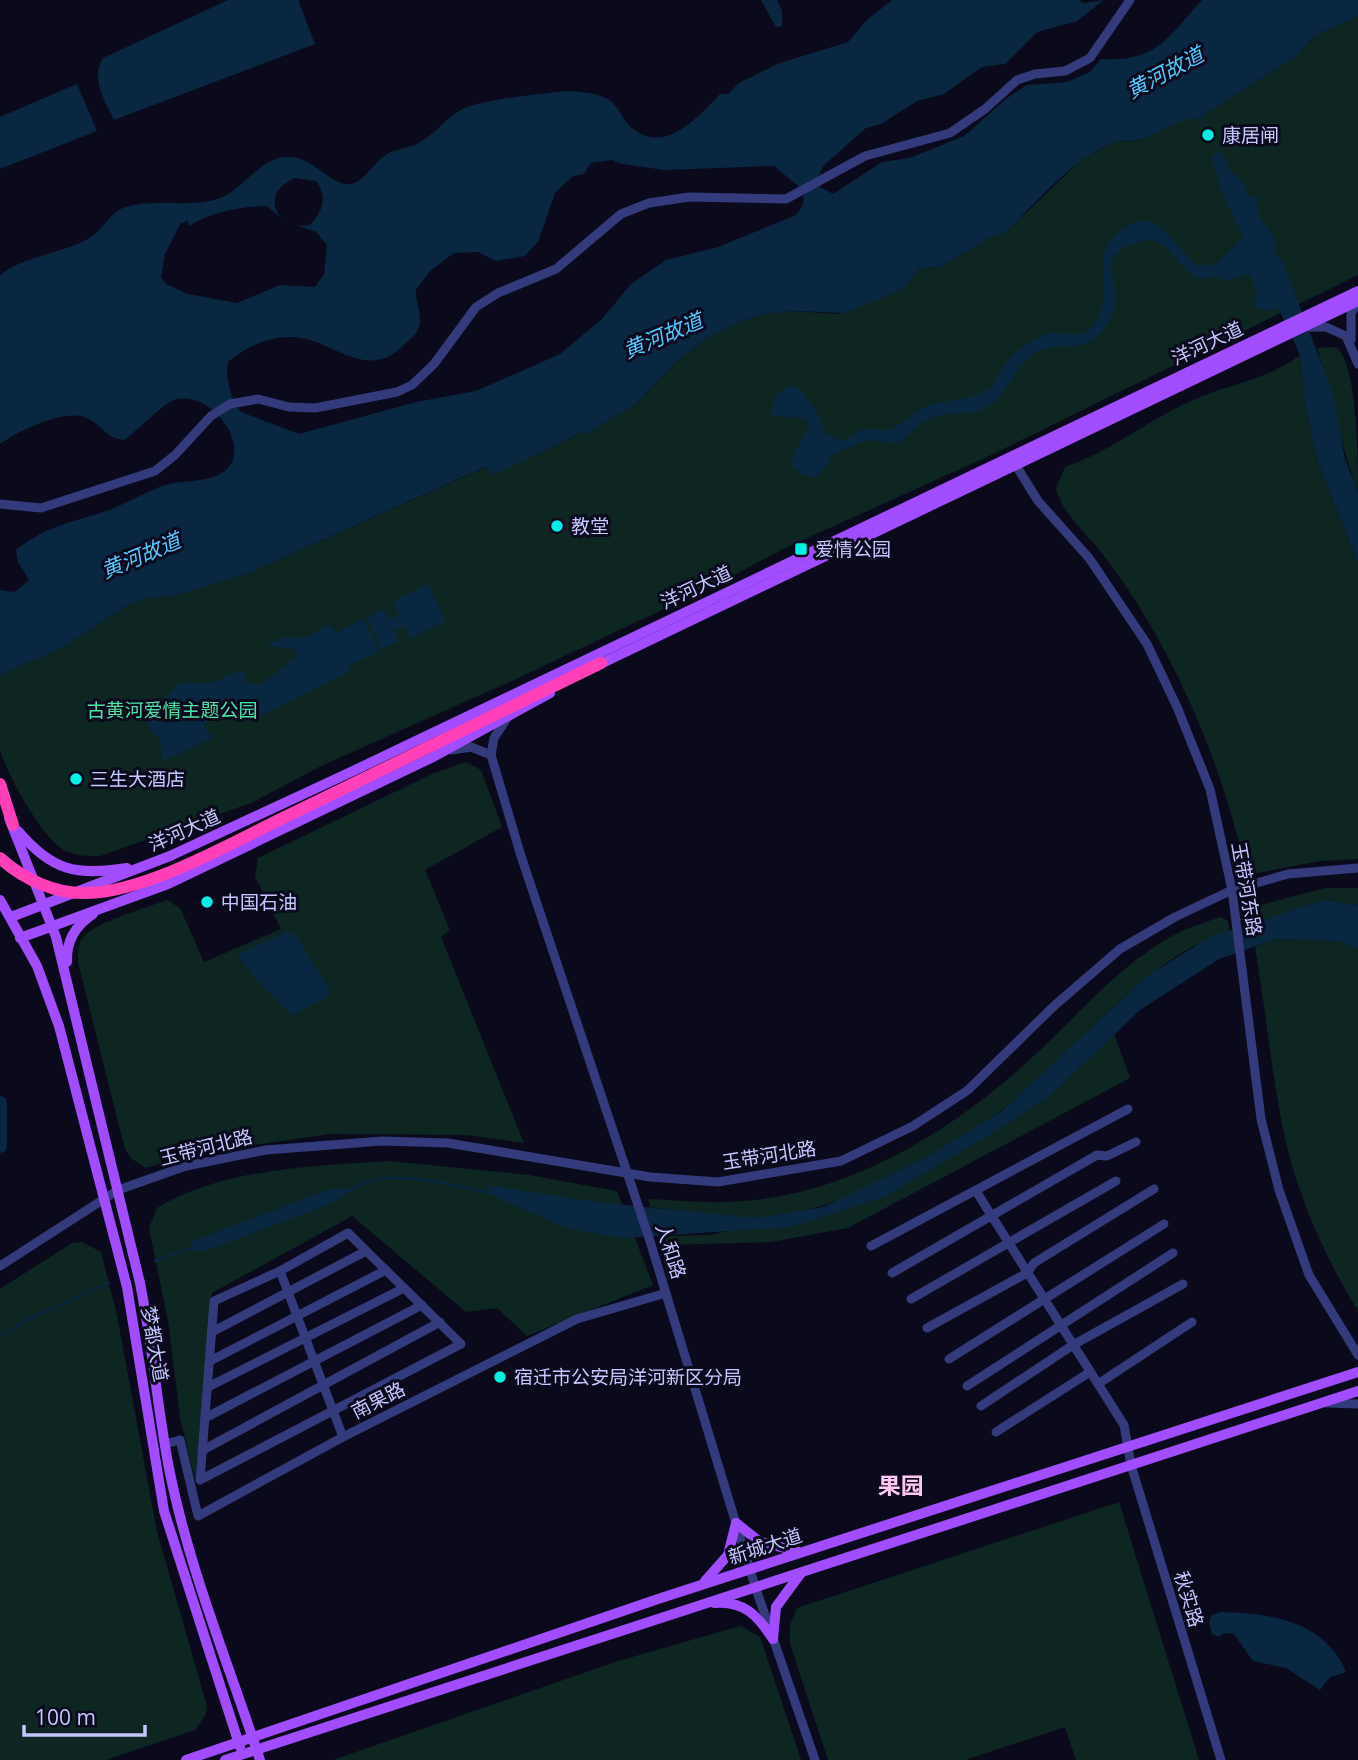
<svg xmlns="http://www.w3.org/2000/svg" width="1358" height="1760" viewBox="0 0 1358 1760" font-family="'Open Sans','Noto Sans SC',sans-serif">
<rect width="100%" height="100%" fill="#0a0a1c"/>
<g fill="#0d2621">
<path d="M1358,16V275L987,457L783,549L721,582L516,679L321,766L251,803L100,856C87,856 75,856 64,850C43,839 6,773 0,750C0,731 0,696 0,675L62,648L128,605L146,598L174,596L247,574L486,467L494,474L583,432L584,435L636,404L676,362L701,342L737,323L763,314L794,311L837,314L905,288L919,268L940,267L989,238L1005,233L1081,160L1111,143L1138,140L1180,120L1199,118L1298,55L1314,36Z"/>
<path d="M1336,347C1358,364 1358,461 1358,492C1340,445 1333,396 1317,348Z"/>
<path d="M1300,355L1305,404L1318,462L1358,562V859L1320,861L1247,875C1225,778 1189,685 1135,600C1125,585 1115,570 1104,556C1087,533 1063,516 1056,488L1065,467C1112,451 1149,419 1195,399C1230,384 1269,379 1300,355Z"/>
<path d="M466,762L481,770L502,827L425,870L450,930L441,937L524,1143L466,1135L330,1134L192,1154L146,1168L132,1159L125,1149L78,963C78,954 77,943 84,936C99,921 146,908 167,900L180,908L204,962L281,929L255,876L258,858L434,773Z"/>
<path d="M1325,888H1358V905L1324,900L1252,925V914L1261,905Z"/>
<path d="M1220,917L1228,921L1229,932C1171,948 1126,996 1083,1036C1057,1060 1031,1090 1001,1111C943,1154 828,1218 756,1218C721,1218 685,1211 650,1207L648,1199C675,1200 702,1203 728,1202C846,1198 954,1131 1038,1052C1082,1011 1125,959 1180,932C1193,926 1207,922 1220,917Z"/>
<path d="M1276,939L1338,941L1358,949V1311C1327,1260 1300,1202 1286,1143C1272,1079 1266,1012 1255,947Z"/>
<path d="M1114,1034L1130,1078L848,1228L771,1242L664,1245L661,1236L710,1235L886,1196L1051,1095Z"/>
<path d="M388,1161L529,1175L617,1191L653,1285L527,1336L497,1308L466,1312L352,1216L212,1293L195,1480L180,1417L168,1321L149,1228L157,1208C223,1168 314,1166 388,1161Z"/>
<path d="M82,1242L101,1252L117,1315L157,1532L207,1706L206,1714L195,1730L106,1760H0V1289L72,1243Z"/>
<path d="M1119,1502L1199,1760H1076L1065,1727L965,1760H828L790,1644V1625L797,1608Z"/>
<path d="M740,1626L760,1637L801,1760H333L615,1662Z"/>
</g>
<g fill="#092741" fill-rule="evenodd">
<path d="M228,0H298L315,44L114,120C105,101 90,79 103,58Z"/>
<path d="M761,0H777L782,11V26L776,27Z"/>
<path d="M892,0H1078L1084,3L1104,0L1077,21L1037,32L1005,64L982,67L944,94L917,101L881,124L866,128L823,166L816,185L833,194L882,162L910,158L964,136L1007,98L1027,85L1067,82L1090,72L1101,59C1158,62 1168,37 1202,0H1358V16L1314,36L1298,55L1199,118C1178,120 1164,130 1144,138C1132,142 1119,140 1107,145C1068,164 1037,202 1005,233L989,238L940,267L919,268L905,288L845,313L794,311L763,314L737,323L701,342L676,362L636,404L584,435L582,432L494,475L485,467L247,574L174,596L146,598L128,605L62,648L0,675V590L15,592L29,580L18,562L16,550C50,523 75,523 114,508C130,501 146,492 162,486C180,480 203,483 220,474C258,454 213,388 174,400C165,402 135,433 124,440C107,439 102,425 87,418C64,408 19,431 0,444V275C24,256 60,254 88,239C101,232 110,213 123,208C153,198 189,208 218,199C243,190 259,159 285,157C312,154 330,187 351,184C366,181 374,161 387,154C398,148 412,148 422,141C436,133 445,119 459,111C477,100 533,95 557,92C572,90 596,92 609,100C619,106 623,121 632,128C664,156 699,116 720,94H728L739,83L777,64L848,42L867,20ZM612,160L622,164L665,170L774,166L804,191L803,205L796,215L718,247L666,260L631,284L602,319L560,354L476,391L416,402L299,434L241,412C231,401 225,377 228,362C249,344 279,332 307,339C338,347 369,378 402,347C408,340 415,337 419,327C423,315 415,303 416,290L430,271L454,253L478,252L496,261L525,256L538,242L555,193L573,176L584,174L591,163ZM295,178L316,181C328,197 323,211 310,225C278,231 257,194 295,178ZM266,206L287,222L316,232L327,245L324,274L315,287L280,285L237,303L188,294L166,284L161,277L165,254L181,223L188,221L189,226C214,211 238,207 266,206Z"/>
<path d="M77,84L97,131L0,169V117Z"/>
<path d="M1215,149L1218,154L1222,152L1230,171L1244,182L1249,197H1259C1252,214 1267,224 1274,237C1277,242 1274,249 1275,254L1283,262L1333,394L1345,459L1358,492V562L1318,462L1305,404L1300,355L1279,309L1265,311L1253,305L1257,293L1249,273L1227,281L1212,276L1208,279C1177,278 1172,232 1139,242C1126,246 1120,249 1111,259C1110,280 1122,296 1111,317C1088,362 1063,336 1034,354C1014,367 1008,393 989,406C972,418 946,409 927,420C916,426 908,437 897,443L867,440L830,456L829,464L816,477H806L791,466L793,455L809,426L806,419L770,415L775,398L787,386C803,383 821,418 825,432L842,441C850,438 857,430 865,429C874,428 883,432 891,429C905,423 914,411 928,406C947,399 971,401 989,388C995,383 999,373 1004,366C1013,352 1027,343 1041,336C1055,328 1075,340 1088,330C1126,298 1075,254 1131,224C1160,208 1180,254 1198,266L1216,264L1243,238L1222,193L1211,156L1215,155Z"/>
<path d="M428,584L446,621L410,638L404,626L394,631L399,641L382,649L367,617L384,609L389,619L399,614L393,601Z"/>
<path d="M363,618L380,651L351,664L348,672L256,718L240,709L209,719L204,727L213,738L163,761L160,740L143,720L180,683H212L239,670L244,671L246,682L260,685L297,656L295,649L266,646L283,637L306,638L328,624L337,633Z"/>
<path d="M1324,900L1358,905V949L1338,941L1276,939L1219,959L1140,1010L1051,1095L991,1134L886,1196L791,1227L624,1238L569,1229L495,1197L485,1185L605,1203L757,1218L823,1207L925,1158L1002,1111L1147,976L1210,937Z"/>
<path d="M288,931L296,936L330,990L327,997L292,1015L259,983L237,955Z"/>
<path d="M343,1188L350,1191L330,1204L205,1251L190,1250L193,1241L327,1190Z"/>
<path d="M1221,1612C1270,1613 1325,1621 1346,1672L1330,1677L1320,1690L1286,1668L1253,1661L1234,1634L1225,1633L1218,1637L1212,1634L1209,1622L1212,1615Z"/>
</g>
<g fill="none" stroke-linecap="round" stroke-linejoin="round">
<g stroke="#092741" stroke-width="2.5">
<path d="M1199,117L1206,132"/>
<path d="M350,1191C383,1165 453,1185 491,1193"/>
<path d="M155,1261L190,1248"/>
<path d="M0,1336L27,1320L109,1283"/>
</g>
<path stroke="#092741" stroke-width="14" d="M0,1103V1146"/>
<g stroke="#333b7d" stroke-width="9">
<path d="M1307,327H1326L1346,336L1358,364"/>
<path d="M1351,340V313L1358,302"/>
<path d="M1015,464L1038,501L1089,558L1147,644L1177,707L1210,789L1232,890L1261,1119L1279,1190L1309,1275L1358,1355"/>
<path d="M0,504L41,508L155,471L175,455L211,416L230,404L258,399L289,407L315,408L397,392L412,385L434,364L476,307L498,293L556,269L621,214L649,203L689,197L786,199L865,156L950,133L985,109L1017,80L1035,74L1065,71L1090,58L1130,0"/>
<path d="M452,750L471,747L491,755L494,738L508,717"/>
<path d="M491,755L521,856L650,1241L755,1586L815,1760"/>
<path d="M976,1191L1124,1425L1131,1465L1221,1760"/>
<path d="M348,1233L461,1344L200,1480L214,1301L280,1271Z"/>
<path d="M871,1246L1128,1109"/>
<path d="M0,1266L118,1190L186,1166L266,1150L382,1141L448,1143L650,1177L718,1182L841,1161L913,1126L968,1090L1054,1006L1120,949L1175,917L1232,890L1288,874L1358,868"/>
<path d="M280,1271L343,1437"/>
<path d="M892,1273L1097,1155L1107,1156L1136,1142"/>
<path d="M911,1299L1116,1181"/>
<path d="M927,1328L1027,1273L1034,1263L1154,1189"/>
<path d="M212,1332L366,1251"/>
<path d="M949,1359L1164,1224"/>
<path d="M210,1361L386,1270"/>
<path d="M1098,1384L1192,1322"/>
<path d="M967,1386L1173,1253"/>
<path d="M208,1387L404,1288"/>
<path d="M1327,1403L1358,1404"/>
<path d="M981,1406L1073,1345L1183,1284"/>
<path d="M205,1418L422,1305"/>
<path d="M996,1432L1090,1372"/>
<path d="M165,1444L180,1440L198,1516L343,1437L577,1319L666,1293"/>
<path d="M203,1450L440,1322"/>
</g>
<g stroke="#a14cff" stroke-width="10">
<path d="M594,667L1358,301"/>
<path d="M9,818L56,937L140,1283C152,1343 157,1404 168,1463C187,1564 228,1662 260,1760"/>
<path d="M18,831C52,871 76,876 127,868"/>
<path d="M0,900L37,966L59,1026L127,1287L164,1511L240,1747"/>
<path d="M11,917L170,856L353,771L1358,291"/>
<path d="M20,938L168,884L431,758L550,693"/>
<path d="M67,962C66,941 76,925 93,914"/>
<path d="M736,1523L760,1542L797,1551"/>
<path d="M705,1581L728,1555L736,1523"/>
<path d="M714,1603C744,1600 758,1616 773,1639"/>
<path d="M773,1639L776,1607L801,1573"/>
<path d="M186,1760L658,1599L1358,1372"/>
<path d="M225,1760L1358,1391"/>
</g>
<g stroke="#ff40b9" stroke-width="12">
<path d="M0,784L13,825"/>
<path d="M0,858C23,879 55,894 87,893C146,892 231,843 285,817C390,766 495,714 601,663"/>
</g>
</g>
<g fill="#00f0e3" stroke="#0a0a1c" stroke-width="2.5">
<circle cx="1208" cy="135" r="7"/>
<circle cx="557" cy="526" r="7"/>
<rect x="794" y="542" width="14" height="14" rx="3.5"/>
<circle cx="76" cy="779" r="7"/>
<circle cx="207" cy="902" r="7"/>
<circle cx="500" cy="1377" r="7"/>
</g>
<g text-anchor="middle" stroke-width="6" stroke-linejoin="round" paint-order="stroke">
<g font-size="19" fill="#c5c7ff" stroke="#0a0a1c" text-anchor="start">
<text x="1222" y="142">康居闸</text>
<text x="571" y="533">教堂</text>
<text x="815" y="556">爱情公园</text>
<text x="90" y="786">三生大酒店</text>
<text x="221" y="909">中国石油</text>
<text x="514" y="1384">宿迁市公安局洋河新区分局</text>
</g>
<g font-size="19" fill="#c5c7ff" stroke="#0a0a1c">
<text transform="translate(1207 343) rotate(-25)" y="7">洋河大道</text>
<text transform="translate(696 587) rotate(-25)" y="7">洋河大道</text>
<text transform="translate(184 830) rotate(-24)" y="7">洋河大道</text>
<text transform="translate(1247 889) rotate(80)" y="7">玉带河东路</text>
<text transform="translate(206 1147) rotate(-14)" y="7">玉带河北路</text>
<text transform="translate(769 1155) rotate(-9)" y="7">玉带河北路</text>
<text transform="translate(671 1251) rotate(72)" y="7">人和路</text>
<text transform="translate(155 1344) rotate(80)" y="7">梦都大道</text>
<text transform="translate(378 1400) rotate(-27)" y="7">南果路</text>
<text transform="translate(765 1546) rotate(-18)" y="7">新城大道</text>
<text transform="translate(1189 1599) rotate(73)" y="7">秋实路</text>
</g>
<g font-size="19" fill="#4de3a7" stroke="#0a0a1c">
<text x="172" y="717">古黄河爱情主题公园</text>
</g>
<g font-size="21" font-style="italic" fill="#53caff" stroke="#0a0a1c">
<text transform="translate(1165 73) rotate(-28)" y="7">黄河故道</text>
<text transform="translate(663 336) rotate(-23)" y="7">黄河故道</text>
<text transform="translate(141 556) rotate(-23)" y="7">黄河故道</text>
</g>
<g font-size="23" font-weight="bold" fill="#ffc7f3" stroke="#0a0a1c">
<text x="901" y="1494">果园</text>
</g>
</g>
<path d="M24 1725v10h121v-10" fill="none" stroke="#c5c7ff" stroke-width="3.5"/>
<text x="35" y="1725" font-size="21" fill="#c5c7ff" stroke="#0a0a1c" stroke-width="5" paint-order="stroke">100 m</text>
</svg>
